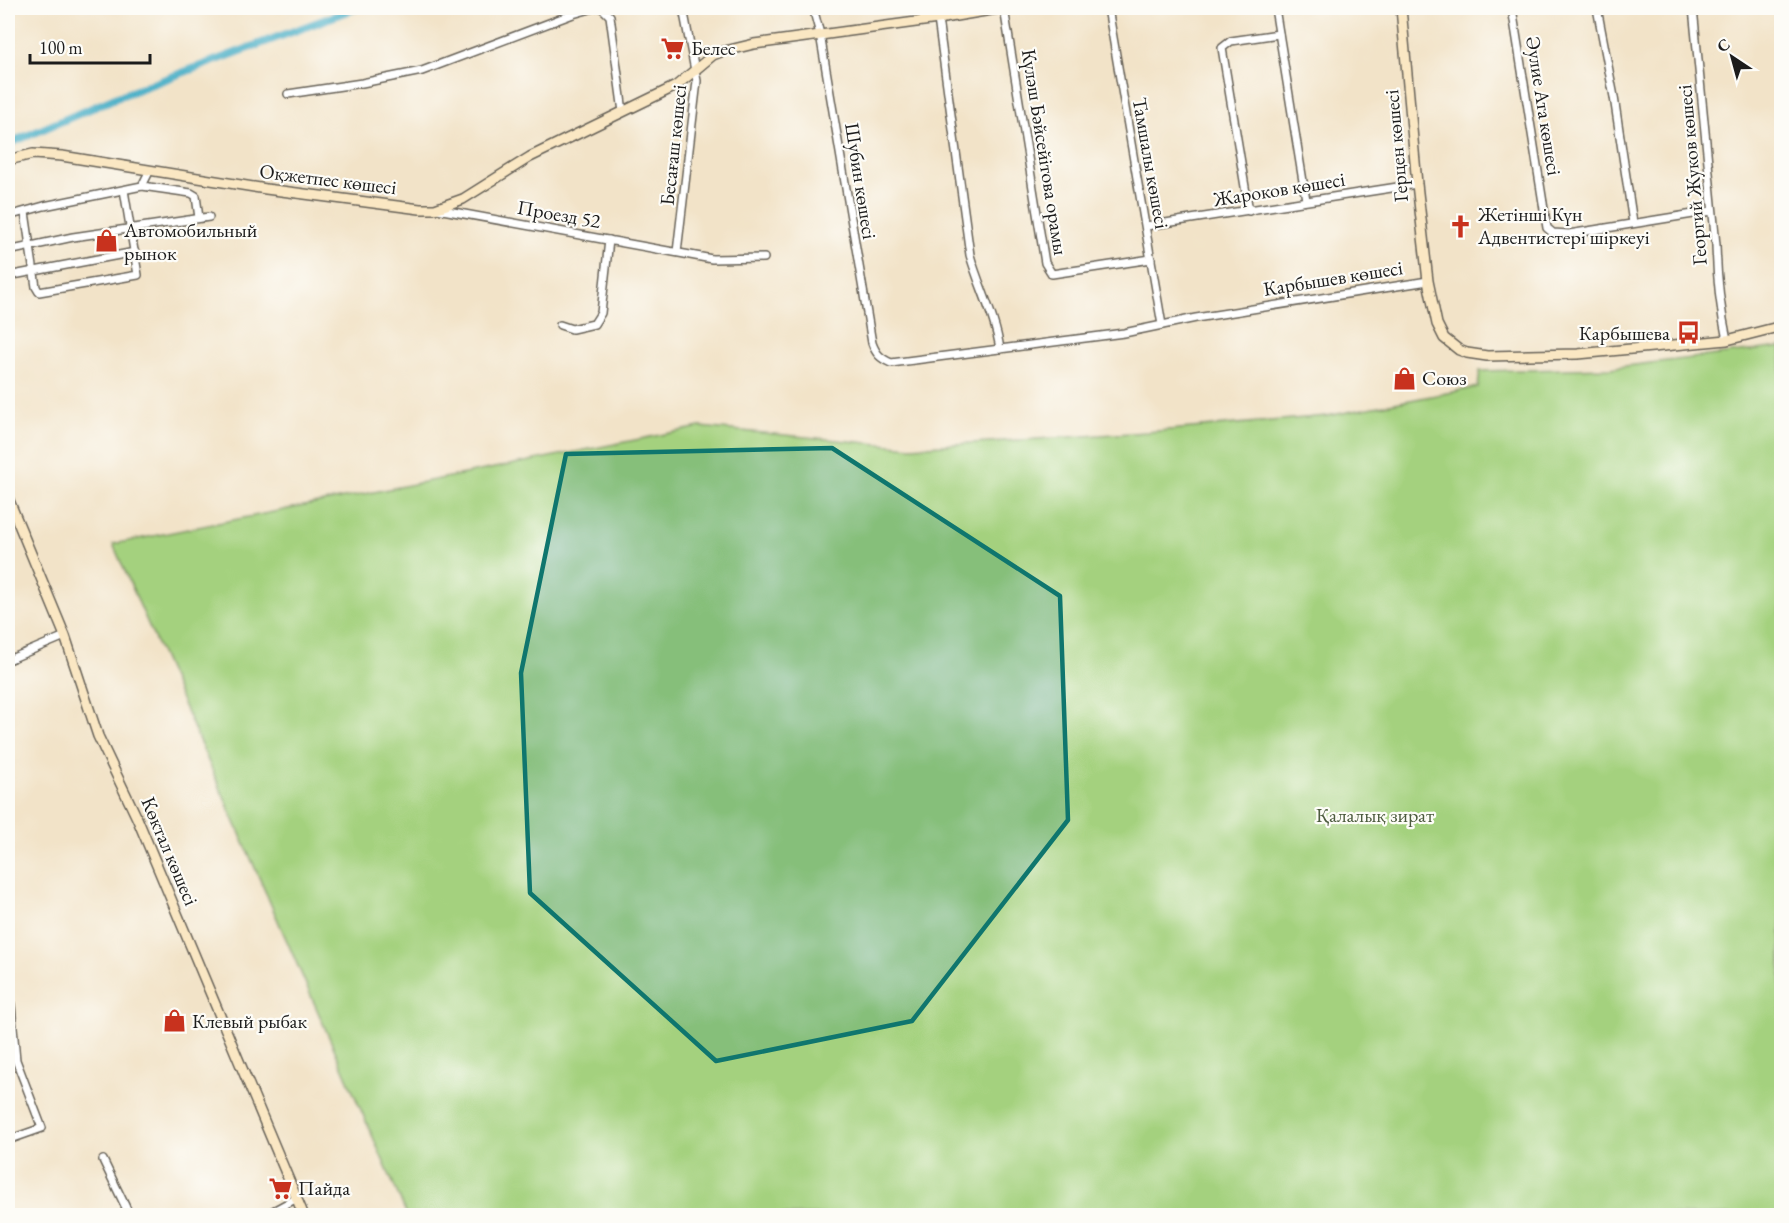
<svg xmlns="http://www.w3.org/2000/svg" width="1789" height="1223" viewBox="0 0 1789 1223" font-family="'EB Garamond',serif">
<rect width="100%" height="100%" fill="#fdfcf7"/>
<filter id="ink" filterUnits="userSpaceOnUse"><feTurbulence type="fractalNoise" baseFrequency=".0167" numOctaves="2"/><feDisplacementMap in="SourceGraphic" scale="12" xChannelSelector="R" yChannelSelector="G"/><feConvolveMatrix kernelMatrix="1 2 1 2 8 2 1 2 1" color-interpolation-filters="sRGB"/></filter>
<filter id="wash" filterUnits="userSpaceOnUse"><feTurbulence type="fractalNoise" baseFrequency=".008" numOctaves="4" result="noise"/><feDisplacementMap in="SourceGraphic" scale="24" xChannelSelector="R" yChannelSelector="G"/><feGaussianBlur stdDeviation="1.35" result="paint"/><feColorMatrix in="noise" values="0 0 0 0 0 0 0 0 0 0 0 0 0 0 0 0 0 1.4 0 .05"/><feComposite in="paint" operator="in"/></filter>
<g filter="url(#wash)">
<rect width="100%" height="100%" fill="#f2e3c8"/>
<path fill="#a4d17e" stroke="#60764d" stroke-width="1.5" d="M1781,347V1215H407L113,544L700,427L911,447L1147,432L1327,416L1478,387L1480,371L1610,368Z"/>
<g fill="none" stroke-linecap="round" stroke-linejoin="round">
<path stroke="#46aec6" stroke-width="8" d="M8,144L120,96L356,8"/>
</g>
</g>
<g filter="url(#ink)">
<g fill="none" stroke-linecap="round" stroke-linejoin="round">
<defs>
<g id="street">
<path d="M602,8L610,16L623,112"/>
<path d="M813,8L820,34L872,343C876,354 880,358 891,363L1124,333L1196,318L1428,281"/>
<path d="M1004,8L1045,263L1052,274L1151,259"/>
<path d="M1108,8L1162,325"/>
<path d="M1275,8L1306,200"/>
<path d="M1512,8L1547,228L1553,233L1569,234L1712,211"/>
<path d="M1597,8L1614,97L1633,223"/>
<path d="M1693,8L1716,245C1717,277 1720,308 1727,340"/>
<path d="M938,19L970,255C979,287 995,316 1000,349"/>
<path d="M288,94L362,83L422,71L573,14L594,8"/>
<path d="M142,186L191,193L196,196L199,218"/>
<path d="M437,209L712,259L764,258"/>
<path d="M1249,211L1222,48L1231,41L1279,34"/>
<path d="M25,212L36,287L39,292L138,275L124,190"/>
<path d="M8,216L44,206L142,186L149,172"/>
<path d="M1146,226L1417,184"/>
<path d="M8,251L73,237L209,217"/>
<path d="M677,252L697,81L683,8"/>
<path d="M8,276L135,252"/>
<path d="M560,325L572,329L594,324L601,313L609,240"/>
<path d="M8,660L65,636"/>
<path d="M8,995L11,1005L16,1060L42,1128L8,1140"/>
<path d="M103,1160L130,1216"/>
<path d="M264,1216L297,1198"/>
</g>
<g id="secondary">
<path d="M1401,8L1417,184L1428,281L1437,324L1444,338L1459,350L1467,353L1487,356L1578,354L1727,340L1782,326"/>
<path d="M8,160L33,154L62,156L266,189L420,209H435L463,199L530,157L676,86L713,55L721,52L754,44L938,19L1003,8"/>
<path d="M8,498L65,636L98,736L137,818L304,1216"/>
</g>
</defs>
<use href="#street" stroke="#676258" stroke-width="10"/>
<use href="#secondary" stroke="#676258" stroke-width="12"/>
<use href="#street" stroke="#fff" stroke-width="7"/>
<use href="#secondary" stroke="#fae7c3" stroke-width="9"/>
</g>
</g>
<path fill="#0f766e" fill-opacity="0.2" stroke="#0f766e" stroke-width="4.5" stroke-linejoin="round" d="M832,448L1060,596L1068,820L912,1021L716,1061L530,893L521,673L566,454Z"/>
<defs>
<symbol id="supermarket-bare" viewBox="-9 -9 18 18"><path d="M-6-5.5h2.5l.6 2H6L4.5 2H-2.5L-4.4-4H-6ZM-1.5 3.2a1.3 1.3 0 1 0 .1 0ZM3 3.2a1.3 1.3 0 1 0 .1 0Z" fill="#c8321e" stroke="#fdfcf7" stroke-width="2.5" paint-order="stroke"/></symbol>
<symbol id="church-bare" viewBox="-9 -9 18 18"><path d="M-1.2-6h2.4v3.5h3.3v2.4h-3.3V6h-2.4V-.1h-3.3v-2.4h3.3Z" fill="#c8321e" stroke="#fdfcf7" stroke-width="2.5" paint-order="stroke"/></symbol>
<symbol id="shop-bare" viewBox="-9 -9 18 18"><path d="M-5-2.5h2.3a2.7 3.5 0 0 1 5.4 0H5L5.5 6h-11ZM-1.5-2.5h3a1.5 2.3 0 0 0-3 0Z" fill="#c8321e" stroke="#fdfcf7" stroke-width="2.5" paint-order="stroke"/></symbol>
<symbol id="bus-bare" viewBox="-9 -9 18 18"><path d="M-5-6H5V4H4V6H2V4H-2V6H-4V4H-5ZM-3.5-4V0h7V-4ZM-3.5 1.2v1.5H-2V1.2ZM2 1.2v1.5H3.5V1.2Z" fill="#c8321e" stroke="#fdfcf7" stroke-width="2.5" paint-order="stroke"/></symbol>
</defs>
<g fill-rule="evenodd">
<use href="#supermarket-bare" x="656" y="32" width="33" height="33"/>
<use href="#church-bare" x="1444" y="210" width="33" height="33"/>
<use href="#shop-bare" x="90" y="224" width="33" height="33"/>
<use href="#bus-bare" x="1672" y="316" width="33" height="33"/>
<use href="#shop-bare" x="1388" y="362" width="33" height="33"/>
<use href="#shop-bare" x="158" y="1004" width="33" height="33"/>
<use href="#supermarket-bare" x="264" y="1172" width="33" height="33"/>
</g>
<g text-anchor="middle" stroke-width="4.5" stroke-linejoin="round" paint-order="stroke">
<g font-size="20" fill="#1c1c1c" stroke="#fdfcf7" text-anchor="start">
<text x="691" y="55">Белес</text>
<text x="1478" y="221">Жетінші Күн<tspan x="1478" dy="23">Адвентистері шіркеуі</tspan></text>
<text x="124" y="237">Автомобильный<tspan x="124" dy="23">рынок</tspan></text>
<text x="1670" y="340" text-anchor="end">Карбышева</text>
<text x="1422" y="385">Союз</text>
<text x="192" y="1028">Клевый рыбак</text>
<text x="298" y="1195">Пайда</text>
</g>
<g font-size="20" fill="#1c1c1c" stroke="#fdfcf7">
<text transform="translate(1544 106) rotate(81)" y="7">Әулие Ата көшесі</text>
<text transform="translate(673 145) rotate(-84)" y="7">Бесағаш көшесі</text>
<text transform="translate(1396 146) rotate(-95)" y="7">Герцен көшесі</text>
<text transform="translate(1045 152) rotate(81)" y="7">Күләш Бәйсейітова орамы</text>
<text transform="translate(1151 163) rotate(80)" y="7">Тамшалы көшесі</text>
<text transform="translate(1692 175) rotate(-95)" y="7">Георгий Жуков көшесі</text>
<text transform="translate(328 179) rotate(7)" y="7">Оқжетпес көшесі</text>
<text transform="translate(861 181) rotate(81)" y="7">Шубин көшесі</text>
<text transform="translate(1279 189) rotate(-9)" y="7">Жароков көшесі</text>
<text transform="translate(559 214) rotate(10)" y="7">Проезд 52</text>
<text transform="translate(1333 278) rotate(-9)" y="7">Карбышев көшесі</text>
<text transform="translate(170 851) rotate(67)" y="7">Көктал көшесі</text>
</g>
<g font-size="20" fill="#4c5b3e" stroke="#fdfcf7">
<text x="1375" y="822">Қалалық зират</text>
</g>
</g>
<rect width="1789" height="1223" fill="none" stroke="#fdfcf7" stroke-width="30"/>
<g transform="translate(1732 57) rotate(324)" stroke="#fdfcf7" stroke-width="4.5" paint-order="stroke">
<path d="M0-4.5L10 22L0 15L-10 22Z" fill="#1c1c1c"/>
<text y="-9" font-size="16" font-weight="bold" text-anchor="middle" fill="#1c1c1c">С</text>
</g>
<path d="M30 54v9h120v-9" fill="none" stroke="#1c1c1c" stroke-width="3"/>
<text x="39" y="54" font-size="18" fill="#1c1c1c" stroke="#fdfcf7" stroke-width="4.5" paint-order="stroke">100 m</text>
</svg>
